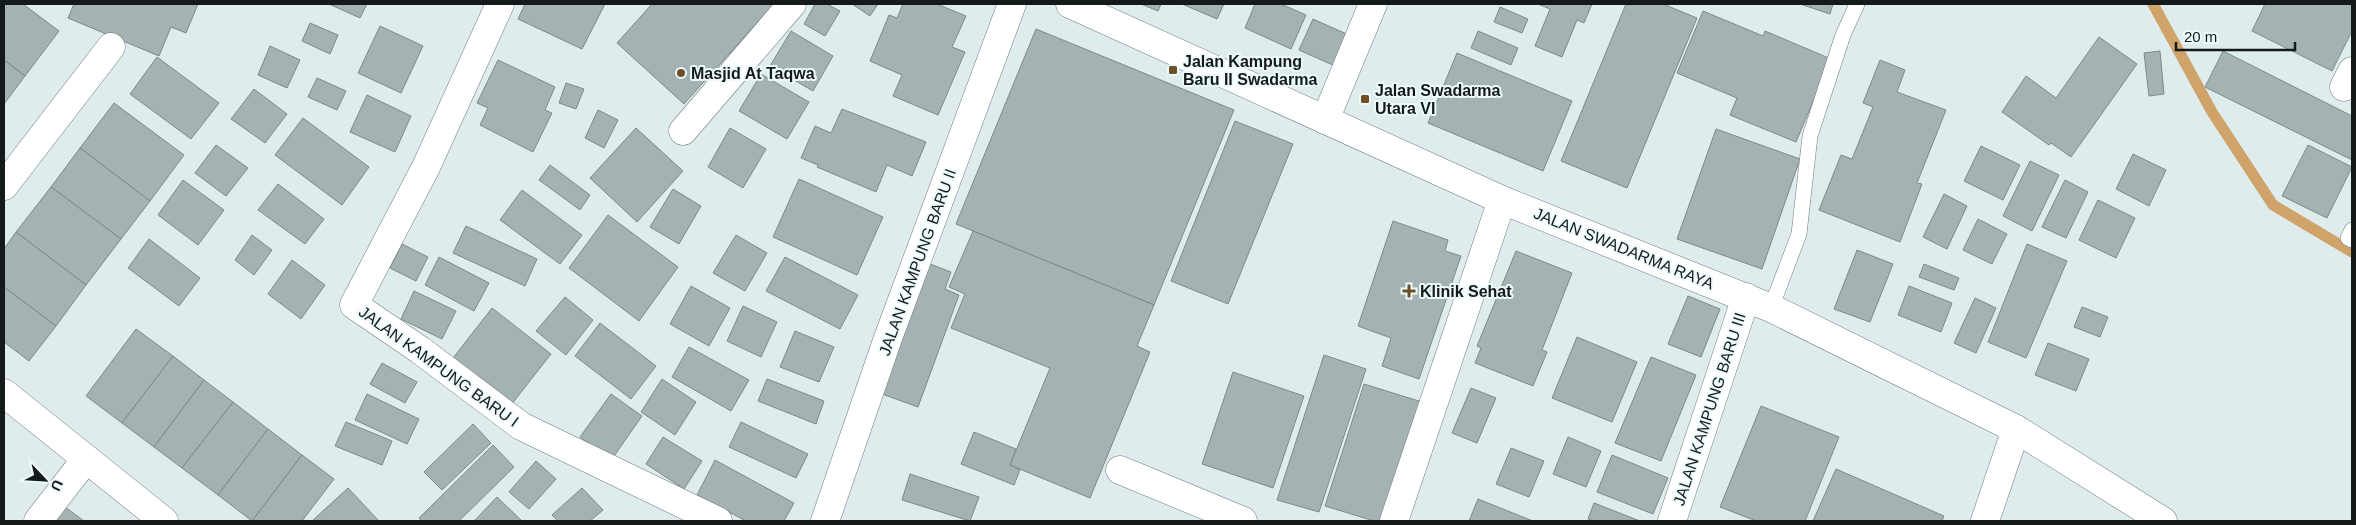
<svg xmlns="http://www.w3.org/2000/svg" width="2356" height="525" viewBox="0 0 2356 525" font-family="Helvetica,sans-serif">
<rect width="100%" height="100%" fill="#dfecee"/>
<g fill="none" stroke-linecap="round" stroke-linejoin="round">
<path stroke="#cfa369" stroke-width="11" d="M2153,4L2212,112L2273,205L2352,252"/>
</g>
<g fill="#a4b2b3" stroke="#7d8a8c">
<path d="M4,4H23L59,31L25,76L4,60Z"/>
<path d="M74,4H198L186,33L171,27L159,56L68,18Z"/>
<path d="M329,4H367L360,18Z"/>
<path d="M525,4H605L582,49L518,19Z"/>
<path d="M652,4H774L684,104L617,43Z"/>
<path d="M815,4H827L840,11L825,36L804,24Z"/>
<path d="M852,4H878L870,16Z"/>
<path d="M903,4H937L966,16L952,47L965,52L938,115L893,96L902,75L870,61L889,15L897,18Z"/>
<path d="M1141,4H1161L1158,11Z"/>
<path d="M1182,4H1224L1217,19Z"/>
<path d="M1255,4H1281L1306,15L1291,49L1245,28Z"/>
<path d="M1538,4H1592L1584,23L1577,20L1562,57L1535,46L1550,9Z"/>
<path d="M1626,4H1663L1697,18L1627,188L1561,161Z"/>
<path d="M1800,4H1833L1830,14Z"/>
<path d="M2265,4H2352V31L2332,71L2252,31Z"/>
<path d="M1500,7L1528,19L1522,33L1494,22Z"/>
<path d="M1703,11L1763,36L1765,31L1831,59L1796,142L1730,115L1737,98L1677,73Z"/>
<path d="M1313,19L1349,35L1335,66L1299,50Z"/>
<path d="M310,23L338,35L330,54L302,41Z"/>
<path d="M380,26L423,46L401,93L358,73Z"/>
<path d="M1036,29L1234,110L1154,305L956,224Z"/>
<path d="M791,31L833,56L813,91L770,66Z"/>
<path d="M1478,31L1518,48L1511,65L1471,48Z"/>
<path d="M2099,37L2137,64L2071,157L2051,143L2049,145L2002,112L2026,76L2056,98Z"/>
<path d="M270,46L300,60L287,88L258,75Z"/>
<path d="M2160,51L2164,94L2149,96L2144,53Z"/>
<path d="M2223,51L2352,116V160L2205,87Z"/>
<path d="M1457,53L1572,101L1543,171L1428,123Z"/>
<path d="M157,57L219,103L191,139L130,94Z"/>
<path d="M4,60L25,76L4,104Z"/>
<path d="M498,60L555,87L545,110L552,113L533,152L480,125L488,108L477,103Z"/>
<path d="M1880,60L1905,70L1897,92L1946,110L1917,183L1922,184L1900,242L1819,210L1841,155L1852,159L1873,107L1863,103Z"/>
<path d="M761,74L809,102L787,139L739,111Z"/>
<path d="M317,78L346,91L337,110L308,97Z"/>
<path d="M566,83L584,89L576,109L559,103Z"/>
<path d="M254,89L287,114L265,143L231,119Z"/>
<path d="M367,95L411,116L395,152L350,132Z"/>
<path d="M114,103L184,155L150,201L80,148Z"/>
<path d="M842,109L926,142L912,176L887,165L876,192L817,167L818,165L801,158L815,126L831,133Z"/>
<path d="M598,110L618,120L604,148L585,138Z"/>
<path d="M303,118L369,167L342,205L275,155Z"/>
<path d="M1235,121L1293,144L1228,304L1171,281Z"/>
<path d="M636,128L683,171L637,222L590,178Z"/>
<path d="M730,128L766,149L743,188L708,167Z"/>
<path d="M1716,129L1800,159L1762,269L1677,239Z"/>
<path d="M216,145L248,168L226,196L195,173Z"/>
<path d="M2308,145L2352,167L2327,218L2282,196Z"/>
<path d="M1981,146L2020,165L2003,200L1964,181Z"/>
<path d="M80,148L150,201L121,239L51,187Z"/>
<path d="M2133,154L2166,170L2149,206L2116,189Z"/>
<path d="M2030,161L2059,175L2032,231L2003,216Z"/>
<path d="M550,165L590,195L580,210L539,180Z"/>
<path d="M799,179L883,217L857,275L773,237Z"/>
<path d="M183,180L224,210L198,245L158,215Z"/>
<path d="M2065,180L2088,192L2066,238L2042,227Z"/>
<path d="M278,184L324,219L305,244L258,210Z"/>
<path d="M51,187L121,239L86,285L16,232Z"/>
<path d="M673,189L701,206L679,244L650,227Z"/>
<path d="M522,190L582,235L560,264L500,220Z"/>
<path d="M1944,194L1967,206L1947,249L1923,237Z"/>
<path d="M2098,200L2135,218L2116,258L2079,240Z"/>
<path d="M608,215L678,267L639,321L569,268Z"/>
<path d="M1978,219L2007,234L1992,264L1963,250Z"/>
<path d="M1393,221L1448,240L1445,251L1461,256L1419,379L1382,366L1391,338L1358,326Z"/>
<path d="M466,226L537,259L525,286L453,253Z"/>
<path d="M973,231L1154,305L1137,346L1150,352L1090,498L1010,465L1050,368L951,328L965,294L949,287Z"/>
<path d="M16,232L86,285L56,326L4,287V249Z"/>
<path d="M252,235L272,250L254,275L235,260Z"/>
<path d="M736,235L767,253L745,291L713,273Z"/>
<path d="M149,239L200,278L179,306L128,268Z"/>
<path d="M402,244L428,257L416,281L390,268Z"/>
<path d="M2027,244L2067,261L2026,358L1988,342Z"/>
<path d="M1857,250L1893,264L1870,322L1834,309Z"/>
<path d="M1516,251L1572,273L1542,350L1547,352L1533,386L1475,363L1481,348L1477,346Z"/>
<path d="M439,257L489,283L474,311L425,285Z"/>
<path d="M785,257L858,295L840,329L766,291Z"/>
<path d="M292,260L325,285L301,319L268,294Z"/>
<path d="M930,264L951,272L945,289L959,295L918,407L882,394Z"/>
<path d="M1924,264L1959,278L1954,290L1919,277Z"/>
<path d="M691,286L730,308L709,346L670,324Z"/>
<path d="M1909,286L1952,303L1941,332L1898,315Z"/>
<path d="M4,287L56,326L29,361L4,342Z"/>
<path d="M414,291L456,311L442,339L401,319Z"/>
<path d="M1688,296L1720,309L1701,357L1668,344Z"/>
<path d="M565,297L593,320L566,355L536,331Z"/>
<path d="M1975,298L1996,308L1976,353L1954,343Z"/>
<path d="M743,306L777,322L761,357L727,341Z"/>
<path d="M2082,307L2108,317L2100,337L2074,327Z"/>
<path d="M492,308L551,354L511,405L453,358Z"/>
<path d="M600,323L656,366L631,399L575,356Z"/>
<path d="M136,329L173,356L122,423L86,396Z"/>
<path d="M795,331L834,347L819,382L780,367Z"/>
<path d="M1577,337L1637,362L1612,422L1552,398Z"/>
<path d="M2048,343L2089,359L2076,391L2035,375Z"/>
<path d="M689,347L749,380L731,411L672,377Z"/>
<path d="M1324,355L1366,369L1319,512L1277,500Z"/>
<path d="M173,356L204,380L154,447L122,423Z"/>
<path d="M1651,357L1696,375L1661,461L1615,443Z"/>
<path d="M382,363L417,382L405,403L370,384Z"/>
<path d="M1233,372L1304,396L1273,488L1202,464Z"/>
<path d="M662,379L696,402L675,435L641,412Z"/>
<path d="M767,379L824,401L816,424L758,401Z"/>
<path d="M204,380L233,402L182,468L154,447Z"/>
<path d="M1364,384L1422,402L1384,521H1374L1325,506Z"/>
<path d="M1471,388L1496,398L1477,443L1452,433Z"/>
<path d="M367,394L419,419L407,444L355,420Z"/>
<path d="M611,394L642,416L612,459L580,437Z"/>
<path d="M233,402L268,429L218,495L182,468Z"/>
<path d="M1761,406L1839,437L1805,521H1756L1720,507Z"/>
<path d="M346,422L392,441L382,465L335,446Z"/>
<path d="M741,422L808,454L796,478L729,447Z"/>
<path d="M473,424L491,443L442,490L424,472Z"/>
<path d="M268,429L302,455L252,521L218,495Z"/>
<path d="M974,432L1016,449L1010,465L1020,470L1014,485L961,464Z"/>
<path d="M663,437L702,461L684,489L646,464Z"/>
<path d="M1568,437L1601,451L1586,487L1553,474Z"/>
<path d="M493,445L514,467L459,521H422L419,518Z"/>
<path d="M1511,448L1544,461L1529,497L1496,484Z"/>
<path d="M302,455L334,479L302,521H252Z"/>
<path d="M1612,455L1668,478L1653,514L1597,492Z"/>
<path d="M715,460L794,503L784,521H746L697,495Z"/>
<path d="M536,461L556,479L529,509L509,492Z"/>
<path d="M1836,469L1944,516L1942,521H1813Z"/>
<path d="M910,474L979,497L970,521L902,500Z"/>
<path d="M348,488L379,521H312Z"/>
<path d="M582,488L603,510L590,521H558L552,515Z"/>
<path d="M497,497L522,521H474Z"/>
<path d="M1478,499L1533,521H1469Z"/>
<path d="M1594,503L1640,521H1593L1588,519Z"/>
<path d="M61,504L84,521H47Z"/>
</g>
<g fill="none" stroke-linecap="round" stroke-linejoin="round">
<defs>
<g id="lane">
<path d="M2352,230L2348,238L2352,240"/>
<path d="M1771,308L1799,234L1810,136L1843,35L1857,4"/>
</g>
<g id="street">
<path d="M500,4L426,167L354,305L420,350L521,426L718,521"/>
<path d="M2344,87L2352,71"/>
<path d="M1325,120L1373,4"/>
<path d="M683,131L792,4"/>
<path d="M4,186L111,47"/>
<path d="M4,393L164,521"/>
<path d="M1120,470L1243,521"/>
<path d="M38,521L86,459"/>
<path d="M825,521L888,338L1012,4"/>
<path d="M1394,521L1502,200"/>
<path d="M1672,521L1746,297"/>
<path d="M1985,521L2016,429"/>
</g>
<path id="secondary" d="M1070,4L1502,200L1771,308L2016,429L2163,521"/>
</defs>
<use href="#lane" stroke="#717d7f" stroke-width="16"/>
<use href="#street" stroke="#717d7f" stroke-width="29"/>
<use href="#secondary" stroke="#717d7f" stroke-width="29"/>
<use href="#lane" stroke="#fff" stroke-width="15"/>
<use href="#street" stroke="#fff" stroke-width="28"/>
<use href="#secondary" stroke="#fff" stroke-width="28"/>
</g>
<g fill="#6f5025" stroke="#ecfafc" stroke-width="2">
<rect x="1168" y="65" width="10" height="10" rx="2.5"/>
<circle cx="681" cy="73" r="5"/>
<rect x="1360" y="94" width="10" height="10" rx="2.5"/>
<path d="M1406.5 283.5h5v5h5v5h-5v5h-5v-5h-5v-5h5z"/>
</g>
<g text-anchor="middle" stroke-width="4" stroke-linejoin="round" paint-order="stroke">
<g font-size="16" font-weight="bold" fill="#14191a" stroke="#ecfafc" text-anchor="start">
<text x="1183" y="67">Jalan Kampung<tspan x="1183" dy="18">Baru II Swadarma</tspan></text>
<text x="691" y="79">Masjid At Taqwa</text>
<text x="1375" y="96">Jalan Swadarma<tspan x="1375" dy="18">Utara VI</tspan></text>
<text x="1420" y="297">Klinik Sehat</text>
</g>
<g font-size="16" fill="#14191a" stroke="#ecfafc">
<text transform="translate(1624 248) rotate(22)" y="6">JALAN SWADARMA RAYA</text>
<text transform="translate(917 262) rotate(-70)" y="6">JALAN KAMPUNG BARU II</text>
<text transform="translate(439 366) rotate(36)" y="6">JALAN KAMPUNG BARU I</text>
<text transform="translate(1709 409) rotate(-72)" y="6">JALAN KAMPUNG BARU III</text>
</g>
</g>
<rect width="2356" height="525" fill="none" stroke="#14191a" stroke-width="10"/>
<g transform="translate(45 480) rotate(115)" stroke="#ecfafc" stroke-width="4" paint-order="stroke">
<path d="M0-4L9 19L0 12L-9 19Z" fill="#14191a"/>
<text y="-8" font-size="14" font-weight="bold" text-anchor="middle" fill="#14191a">U</text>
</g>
<path d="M2176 42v8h119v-8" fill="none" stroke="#14191a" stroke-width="2.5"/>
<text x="2184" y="42" font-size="15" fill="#14191a" stroke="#ecfafc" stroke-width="4" paint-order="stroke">20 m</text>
</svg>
